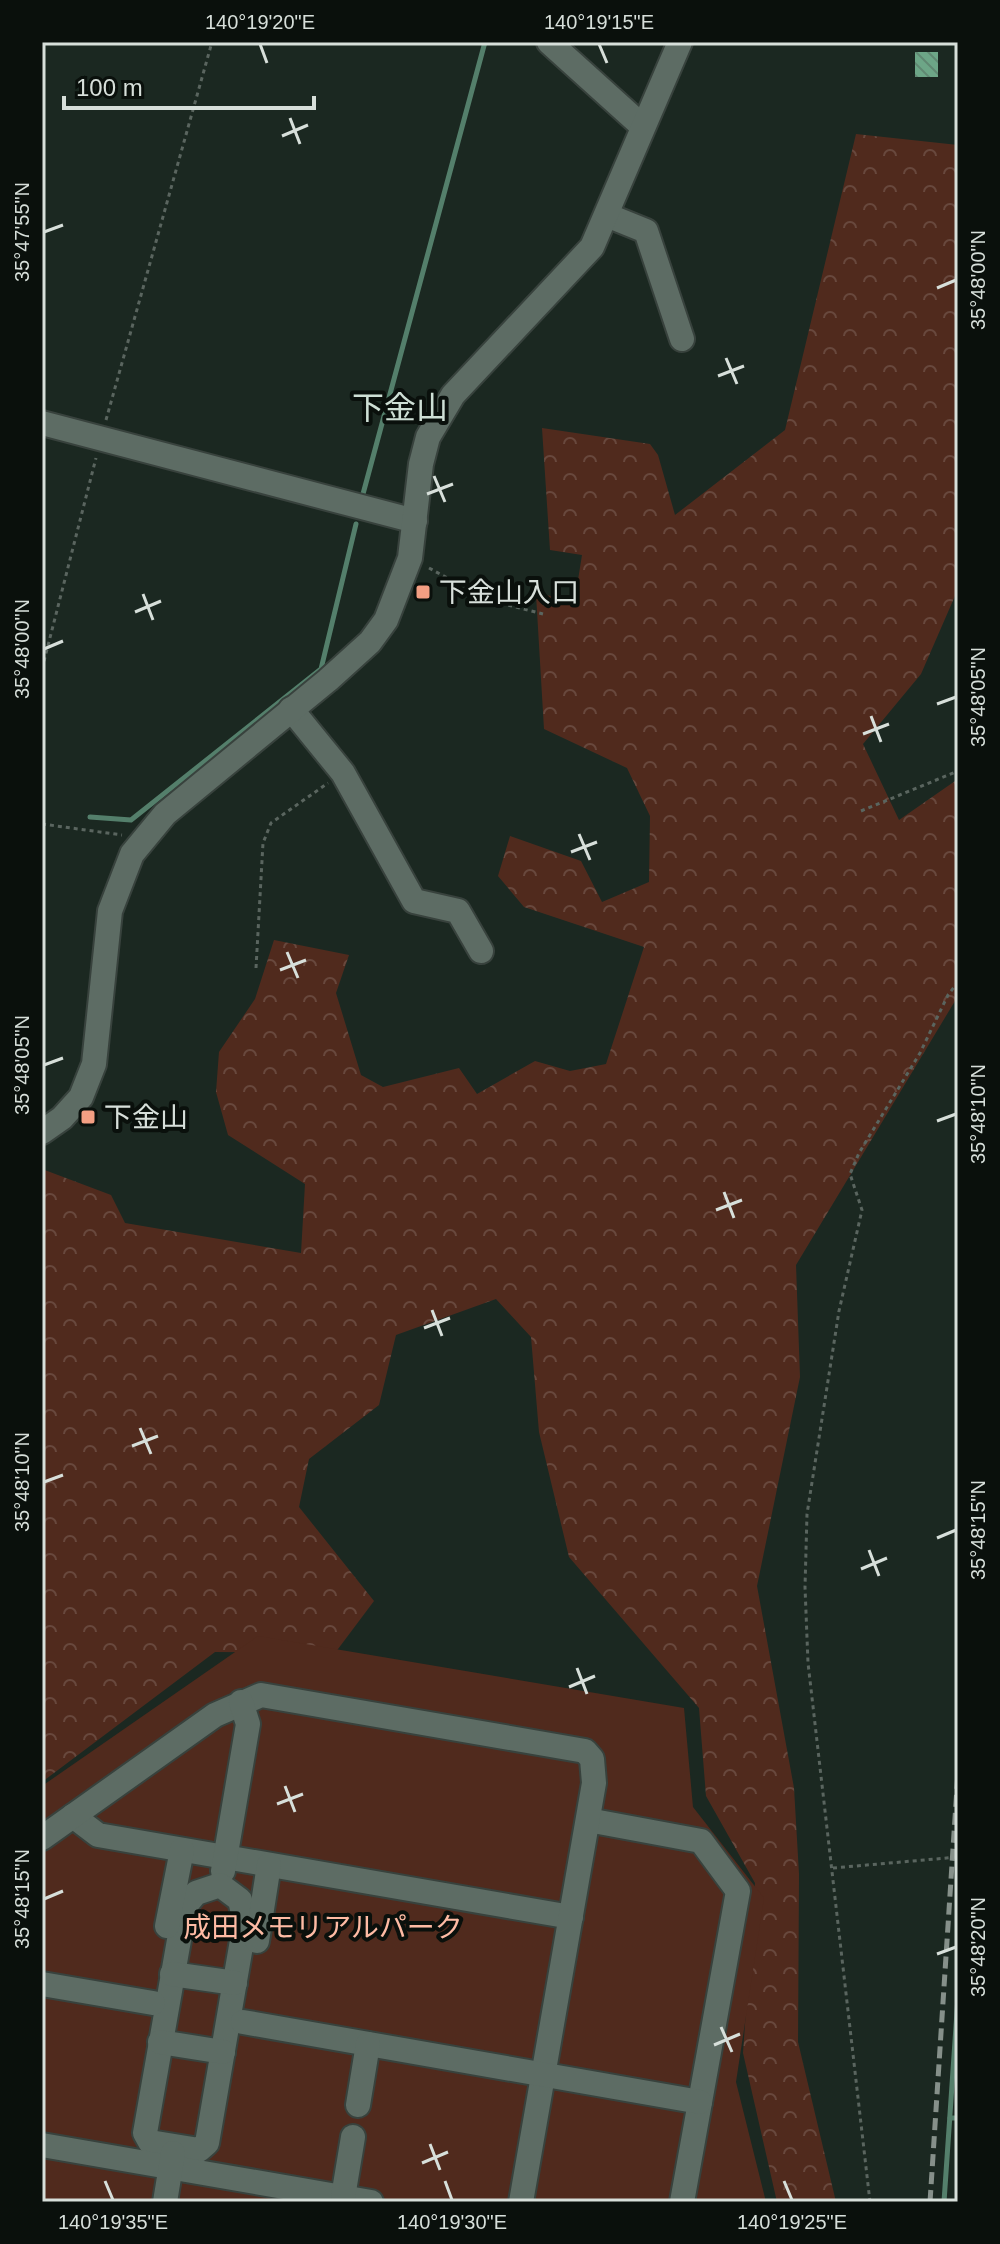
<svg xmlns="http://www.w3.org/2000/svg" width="1000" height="2244" viewBox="0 0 1000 2244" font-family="Helvetica,'Noto Sans JP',sans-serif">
<defs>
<pattern id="forest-crowns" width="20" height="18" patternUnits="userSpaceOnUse" patternTransform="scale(2)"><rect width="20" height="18" fill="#502a1d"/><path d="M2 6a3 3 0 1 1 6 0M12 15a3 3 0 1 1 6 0" fill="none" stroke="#68483d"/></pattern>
<pattern id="building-back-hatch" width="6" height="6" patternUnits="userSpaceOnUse" patternTransform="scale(2)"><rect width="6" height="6" fill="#6da687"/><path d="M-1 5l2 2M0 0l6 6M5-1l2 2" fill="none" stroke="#608872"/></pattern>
</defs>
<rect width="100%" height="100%" fill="#1b2821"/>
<path fill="url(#forest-crowns)" d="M856,134L958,145V589L921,674L863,744L899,820L958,779V996L796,1265L800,1377L757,1586L794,1788L799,1874L798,2042L836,2202H777L743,2053L755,1883L706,1796L699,1708L569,1557L539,1432L531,1337L496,1299L396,1335L379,1405L309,1459L299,1507L374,1601L335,1653L215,1652L42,1782V1169L111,1195L125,1223L301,1253L305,1184L228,1135L216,1092L219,1052L255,999L274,940L349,955L336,993L361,1075L383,1087L459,1068L477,1094L535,1061L570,1071L606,1064L644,947L524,907L498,876L510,836L581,861L602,902L649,882L650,816L627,768L544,729L536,594L575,599L582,555L550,550L542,428L650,444L658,455L675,515L785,430Z"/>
<path fill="#502a1d" d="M258,1636L684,1708L693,1807L764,1898L736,2082L766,2202H42V1786Z"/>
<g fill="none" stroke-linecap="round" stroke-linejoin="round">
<g stroke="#547f6b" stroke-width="5">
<path d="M363,494L485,42"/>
<path d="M90,817L131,820L321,669L356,524"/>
<path d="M950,2118H958"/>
<path d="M944,2202L958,1997"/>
</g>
</g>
<rect fill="url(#building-back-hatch)" x="915" y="52" width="23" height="25"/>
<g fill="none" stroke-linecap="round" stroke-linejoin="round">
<defs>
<g id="minor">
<path d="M549,42L642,126"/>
<path d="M609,216L646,231L682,339"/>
<path d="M42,423L415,521"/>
<path d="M291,709L343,773L414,901L458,911L481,951"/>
<path d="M42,1132L62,1118L81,1097L94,1064L110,911L132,854L165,814L328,680L370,642L386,620L410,558L421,464L428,437L453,395L592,247L680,42"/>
<path d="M73,1816L98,1835L571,1917"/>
<path d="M588,1820L701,1841L738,1891L682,2202"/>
<path d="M42,1838L215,1715L261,1695L585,1751L592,1759L594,1783L521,2202"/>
<path d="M223,1871L248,1724L241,1702"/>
<path d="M220,1885L240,1900L245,1923L207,2143L199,2150L150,2142L145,2133L185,1906L196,1893Z"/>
<path d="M167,1926L182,1850"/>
<path d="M257,1941L269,1865"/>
<path d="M172,1974L235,1983"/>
<path d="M42,1984L153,2003"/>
<path d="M243,2022L700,2102"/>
<path d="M160,2042L223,2052"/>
<path d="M358,2105L368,2044"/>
<path d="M42,2145L371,2202"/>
<path d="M343,2197L353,2137"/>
<path d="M165,2202L173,2153"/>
</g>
</defs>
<use href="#minor" stroke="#38423d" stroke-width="28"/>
<g stroke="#5a655f" stroke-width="3" stroke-dasharray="4 4" stroke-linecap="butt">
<path d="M106,420L212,42"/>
<path d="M429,568L488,600L543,614"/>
<path d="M42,669L96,458"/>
<path d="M861,811L958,771"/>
<path d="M42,824L122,835"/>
<path d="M256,968L263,843L271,823L328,783"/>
<path d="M833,1868L958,1857"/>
<path d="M870,2202L808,1663L805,1587L807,1514L839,1311L862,1210L850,1174L859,1153L920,1053L948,995L958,982"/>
</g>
<use href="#minor" stroke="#5d6c64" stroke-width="24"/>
<path stroke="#86908a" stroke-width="5" stroke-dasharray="12 6" stroke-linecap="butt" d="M930,2202L958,1772"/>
</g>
<path fill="none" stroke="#d7dfda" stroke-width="3" d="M260,44L267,63M599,44L607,63M290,118L300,144M282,136L308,125M44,232L63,225M937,288L956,280M726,358L737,384M718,376L744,366M434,476L445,502M427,494L453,484M143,594L153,620M135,612L161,601M44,649L63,641M937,704L956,697M871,716L881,742M863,734L889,724M579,834L590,860M571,852L597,842M287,952L298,978M280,970L306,960M44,1065L63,1058M937,1121L956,1114M724,1192L734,1218M716,1210L742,1200M432,1310L442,1336M424,1328L450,1318M140,1428L151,1454M132,1446L158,1436M44,1482L63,1475M937,1538L956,1530M869,1550L879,1576M861,1569L887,1558M577,1668L587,1694M569,1687L595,1676M285,1786L295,1812M277,1804L303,1794M44,1899L63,1891M937,1954L956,1947M721,2027L732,2052M714,2045L740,2034M430,2144L440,2170M422,2163L448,2152M105,2181L113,2200M445,2181L452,2200M784,2181L792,2200"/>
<g fill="#f39f83" stroke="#0a100c" stroke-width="3">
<rect x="415" y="584" width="16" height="16" rx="4"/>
<rect x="80" y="1109" width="16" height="16" rx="4"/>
</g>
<g text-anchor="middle" stroke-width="8" stroke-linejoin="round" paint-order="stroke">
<g font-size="28" fill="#d7dfda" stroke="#0a100c" text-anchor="start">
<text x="439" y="602">下金山入口</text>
<text x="104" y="1127">下金山</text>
</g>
<g font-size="28" fill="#febba4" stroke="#0a100c">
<text x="323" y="1937">成田メモリアルパーク</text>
</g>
<g font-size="32" fill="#cedfd5" stroke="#0a100c">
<text x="400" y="419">下金山</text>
</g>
</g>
<rect width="1000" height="2244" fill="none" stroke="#0a100c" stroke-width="88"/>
<path d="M64 96v12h250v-12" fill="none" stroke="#d7dfda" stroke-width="4"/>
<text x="76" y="96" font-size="24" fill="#d7dfda" stroke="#0a100c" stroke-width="6" paint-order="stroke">100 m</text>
<rect x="44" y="44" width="912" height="2156" fill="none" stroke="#d7dfda" stroke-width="3"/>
<g font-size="20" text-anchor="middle" fill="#d7dfda">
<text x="260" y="29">140°19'20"E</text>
<text x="599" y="29">140°19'15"E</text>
<text transform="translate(22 232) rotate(-90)" y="7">35°47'55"N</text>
<text transform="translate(978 280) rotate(-90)" y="7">35°48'00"N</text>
<text transform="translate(22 649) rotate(-90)" y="7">35°48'00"N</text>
<text transform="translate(978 697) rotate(-90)" y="7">35°48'05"N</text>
<text transform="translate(22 1065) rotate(-90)" y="7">35°48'05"N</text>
<text transform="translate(978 1114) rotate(-90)" y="7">35°48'10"N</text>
<text transform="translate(22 1482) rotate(-90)" y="7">35°48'10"N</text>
<text transform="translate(978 1530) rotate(-90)" y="7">35°48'15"N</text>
<text transform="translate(22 1899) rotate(-90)" y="7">35°48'15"N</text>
<text transform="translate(978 1947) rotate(-90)" y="7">35°48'20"N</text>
<text x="113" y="2229">140°19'35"E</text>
<text x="452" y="2229">140°19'30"E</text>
<text x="792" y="2229">140°19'25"E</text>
</g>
</svg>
